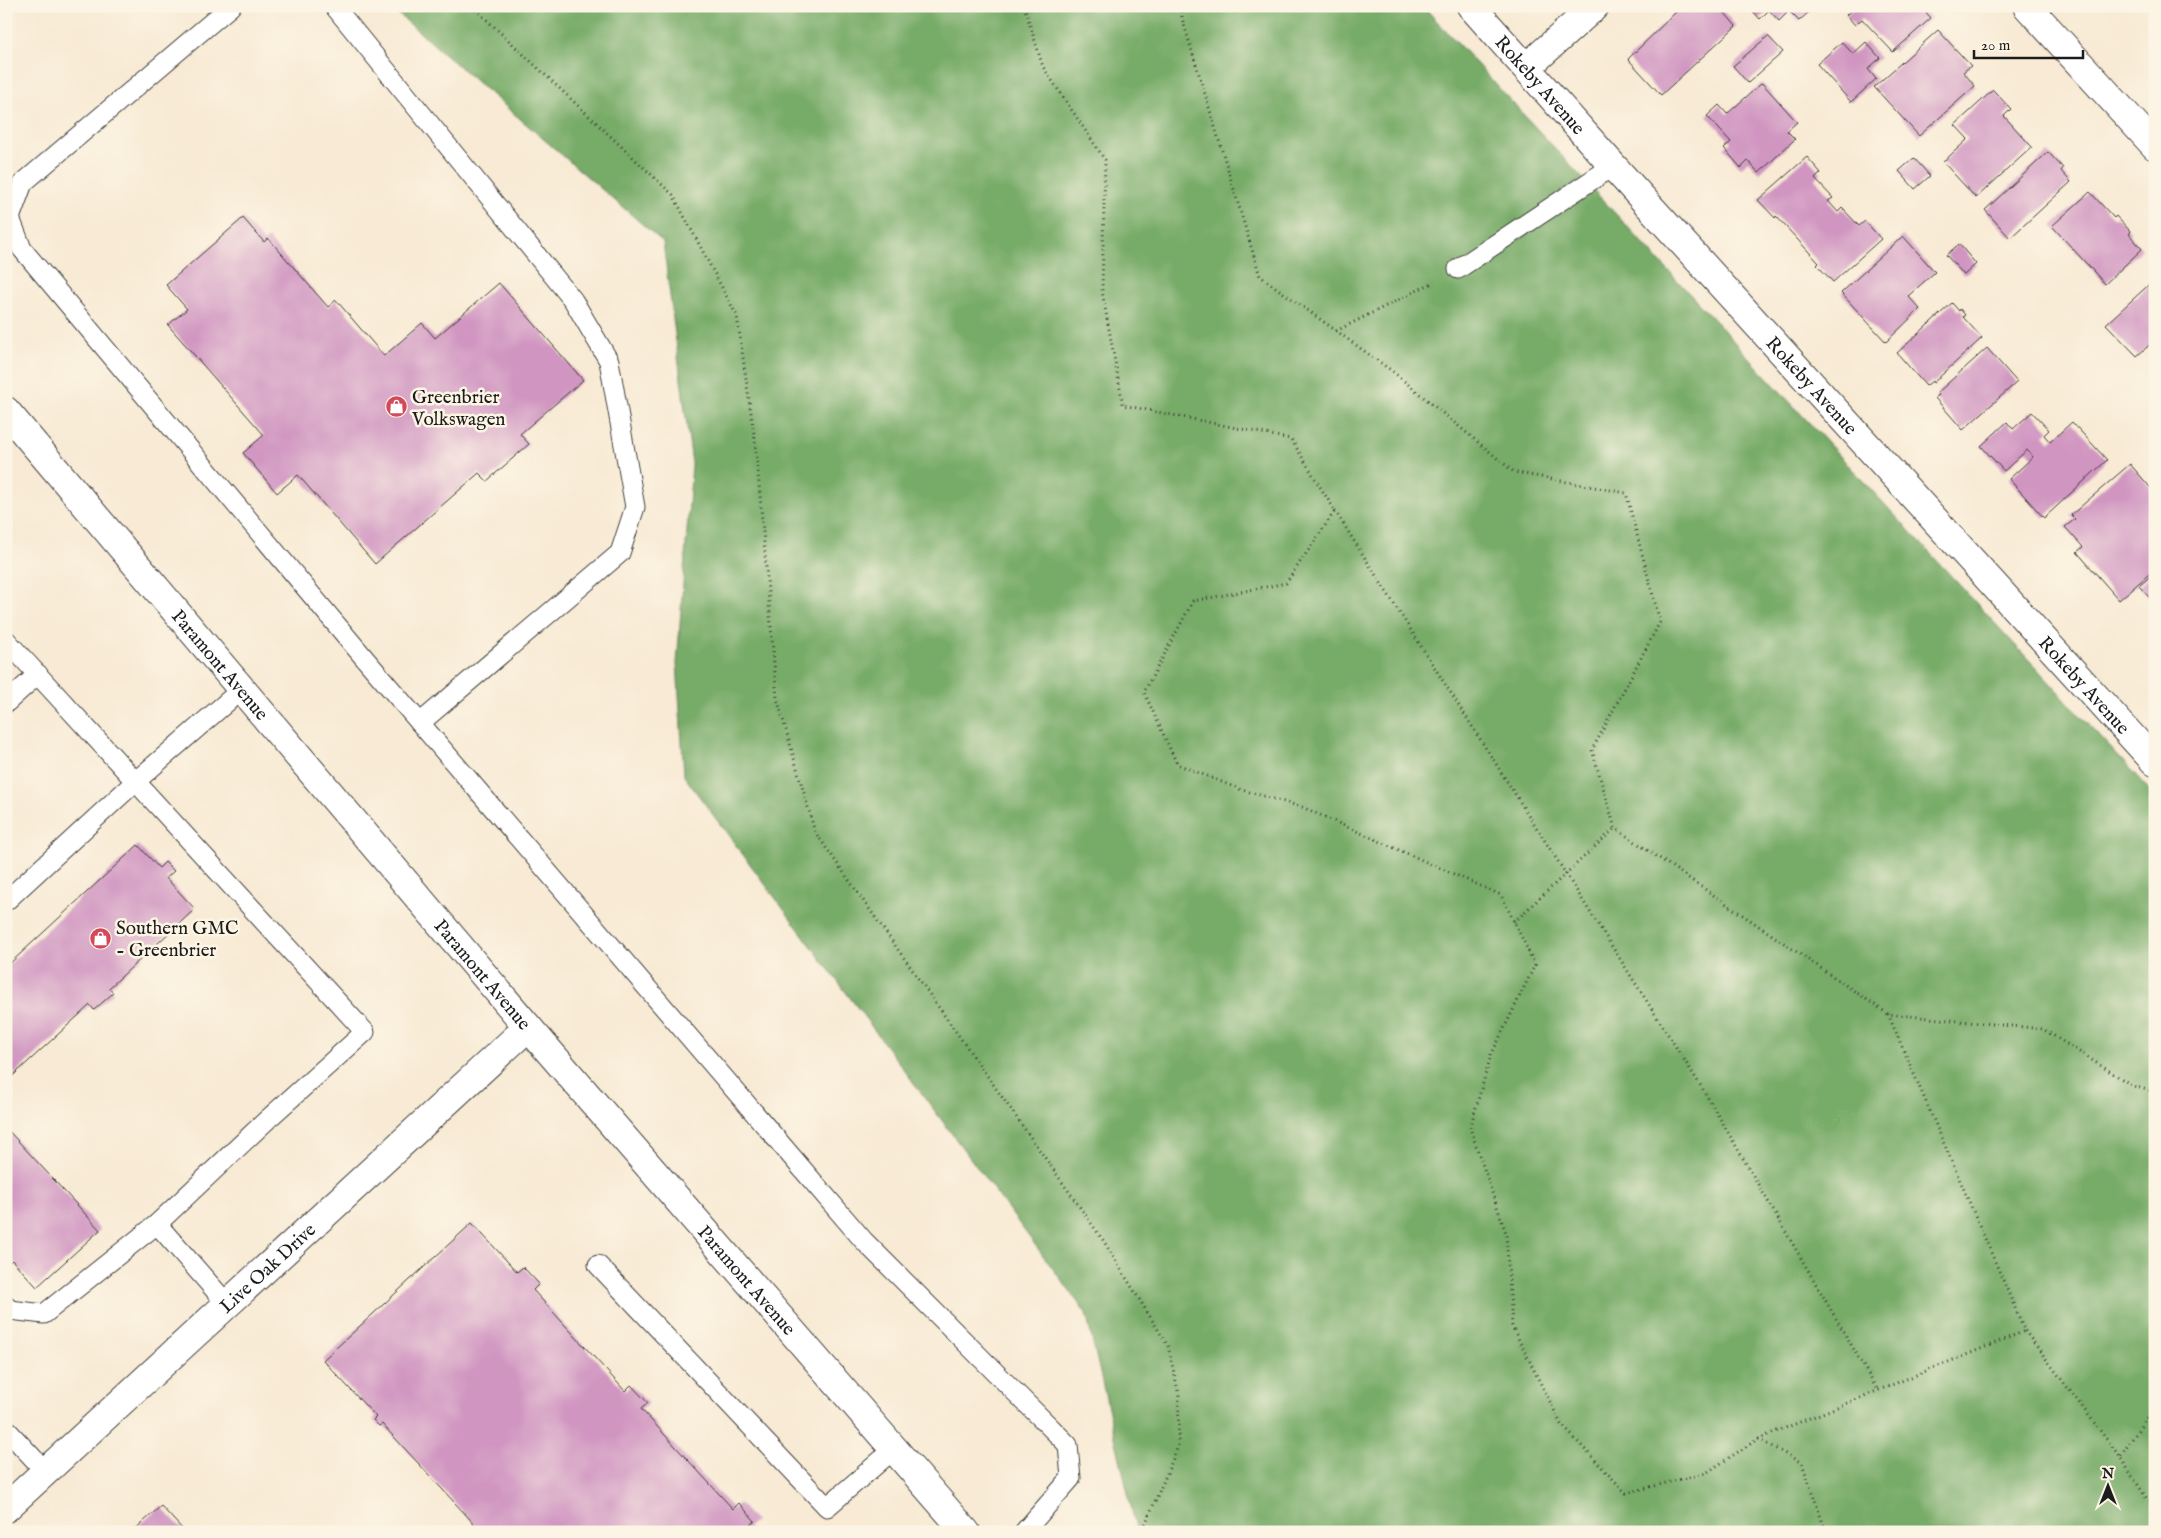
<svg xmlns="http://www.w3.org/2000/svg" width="2161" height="1538" viewBox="0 0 2161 1538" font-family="'IM FELL English',serif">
<rect width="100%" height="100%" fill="#fcf5e5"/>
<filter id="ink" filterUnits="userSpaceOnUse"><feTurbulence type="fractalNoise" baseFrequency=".02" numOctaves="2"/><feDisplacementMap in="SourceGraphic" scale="10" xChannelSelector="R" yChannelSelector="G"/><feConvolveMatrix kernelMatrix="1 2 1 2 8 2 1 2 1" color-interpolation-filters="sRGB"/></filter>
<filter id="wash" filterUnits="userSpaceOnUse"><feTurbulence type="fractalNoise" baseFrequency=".0096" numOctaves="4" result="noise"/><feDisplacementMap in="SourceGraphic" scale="20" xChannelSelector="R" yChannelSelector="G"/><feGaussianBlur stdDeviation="1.12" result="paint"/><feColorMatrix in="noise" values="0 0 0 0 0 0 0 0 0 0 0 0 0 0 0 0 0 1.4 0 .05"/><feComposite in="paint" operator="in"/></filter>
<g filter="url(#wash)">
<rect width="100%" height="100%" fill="#f8ead4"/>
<path fill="#77ab67" stroke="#4a6442" d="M389,6H1423L2155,796V1532H1137L1086,1313L684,776L677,663L692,464L663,242Z"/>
<g id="blocks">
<g fill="#d095c1">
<path d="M1682,6H1719L1736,26L1661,95L1628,59Z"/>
<path d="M1748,6H1807L1811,10L1799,21L1789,11L1779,21L1769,10L1760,19Z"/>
<path d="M1856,6H1920L1931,18L1893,52L1862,19L1855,25L1846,15Z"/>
<path d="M1938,30L1971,66L1963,72L1975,86L1919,136L1874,87Z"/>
<path d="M1768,36L1783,52L1748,83L1733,66Z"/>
<path d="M1842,42L1853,54L1866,42L1880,58L1868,69L1876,79L1851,102L1817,64Z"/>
<path d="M1762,83L1797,122L1787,131L1795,139L1759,173L1748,161L1741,168L1724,148L1731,142L1707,116L1719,105L1727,114Z"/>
<path d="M1993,90L2011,109L2004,116L2032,147L1976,198L1943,162L1968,139L1955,125Z"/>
<path d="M2048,152L2063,168L2061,171L2071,182L2010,238L1985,210Z"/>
<path d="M1807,157L1821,173L1815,179L1833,198L1828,201L1838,212L1842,208L1859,226L1865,221L1881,239L1833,282L1817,265L1819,263L1776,216L1775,218L1758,200Z"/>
<path d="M1914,158L1930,176L1915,189L1899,171Z"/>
<path d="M2090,192L2114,218L2116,216L2131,232L2129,234L2142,249L2105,284L2052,226Z"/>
<path d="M243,218L264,242L268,238L328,307L336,300L384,356L422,323L435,338L499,283L583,380L520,434L529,444L487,481L479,473L375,564L298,475L277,493L243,453L264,435L168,325L187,309L166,285Z"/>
<path d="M1903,236L1935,272L1908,296L1920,309L1886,342L1841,293Z"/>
<path d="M1959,244L1976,264L1964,275L1946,255Z"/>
<path d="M2155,279V340L2137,356L2106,324Z"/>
<path d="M1952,303L1959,311L1960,309L1965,315L1963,317L1982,338L1933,383L1932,381L1926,386L1897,353Z"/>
<path d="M1987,348L2017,382L1963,430L1935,398L1939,395L1937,393Z"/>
<path d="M2032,412L2049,430L2044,435L2050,442L2072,422L2107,460L2044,518L2009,479L2033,457L2027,450L2004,471L1981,446L2007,422L2013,429Z"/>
<path d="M2130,464L2155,493V569L2119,600L2077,552L2083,547L2065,527L2075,519L2071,515Z"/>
<path d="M2155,572V594L2150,598L2139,586Z"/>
<path d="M138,845L159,868L165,862L174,871L166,878L195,909L109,988L113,993L94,1010L90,1005L6,1082V967Z"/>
<path d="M6,1128L100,1230L37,1287L12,1260L6,1265Z"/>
<path d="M472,1223L517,1272L523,1267L539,1284L533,1290L625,1391L631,1385L648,1403L641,1409L733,1509L739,1503L755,1521L748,1527L753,1532H476L479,1529L382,1424L379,1426L373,1420L376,1417L323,1360Z"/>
<path d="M161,1506L185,1532H132Z"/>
</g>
</g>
</g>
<g filter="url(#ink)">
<use href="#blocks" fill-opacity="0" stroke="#3d3b38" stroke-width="1"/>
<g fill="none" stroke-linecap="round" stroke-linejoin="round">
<defs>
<g id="service">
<path d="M231,6L23,183L10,218L22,249L366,660L864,1241L1068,1445L1071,1478L1024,1532"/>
<path d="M334,6L573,300L609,361L635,507L620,553L420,723"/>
<path d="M1458,269L1613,166"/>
<path d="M6,640L365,1032L269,1118L157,1224L227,1304"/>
<path d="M6,703L38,674"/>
<path d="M6,901L136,781L242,689"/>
<path d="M598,1265L827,1507L894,1449"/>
<path d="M6,1306L10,1310L44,1314L157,1224"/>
<path d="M6,1429L46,1472"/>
</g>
<g id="minor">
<path id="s1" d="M1471,6L1613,166L2155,762"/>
<path d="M2027,6L2155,146"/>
<path d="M1527,67L1595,6"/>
<path id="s2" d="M6,1508L528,1027"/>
</g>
<g id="tertiary">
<path id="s3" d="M6,411L528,1027L966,1532"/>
</g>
</defs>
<use href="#service" stroke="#3d3b38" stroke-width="21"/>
<use href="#minor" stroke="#3d3b38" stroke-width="30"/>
<use href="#tertiary" stroke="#3d3b38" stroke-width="30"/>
<g stroke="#3d3b38" stroke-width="3" stroke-dasharray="1 4" stroke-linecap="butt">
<path d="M472,6L673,195L737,316L756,448L777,698L815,832L1103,1240L1168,1346L1179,1395L1178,1447L1142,1532"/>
<path d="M1024,6L1043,67L1105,160L1102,291L1123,405L1291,439L1335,511L1286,583L1193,601L1144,692L1177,764L1239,789L1302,807L1501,895L1535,965L1491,1055L1470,1128L1506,1233L1512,1326L1561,1424L1626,1493L1706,1473L1758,1439L1802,1463L1826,1532"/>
<path d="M1182,6V18L1260,276L1392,371L1514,472L1626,493L1660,622L1592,750L1615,828L1888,1014L2043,1029L2133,1086L2155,1092"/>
<path d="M1336,331L1434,282"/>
<path d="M1335,511L1704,1091L1878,1391"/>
<path d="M1514,922L1615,828"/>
<path d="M1888,1014L2025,1331L2120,1457"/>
<path d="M2155,1405L2120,1457L2147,1499L2155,1503"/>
<path d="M1758,1439L2025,1331"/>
</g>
<use href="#service" stroke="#fff" stroke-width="19"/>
<use href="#minor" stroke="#fff" stroke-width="28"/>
<use href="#tertiary" stroke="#fff" stroke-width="28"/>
</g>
</g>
<defs>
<symbol id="shop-disc" viewBox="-11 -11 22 22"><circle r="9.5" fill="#d1495b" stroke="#fcf5e5"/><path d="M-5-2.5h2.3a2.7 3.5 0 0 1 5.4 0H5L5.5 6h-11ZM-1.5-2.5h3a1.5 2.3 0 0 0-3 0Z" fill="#fff"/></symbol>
</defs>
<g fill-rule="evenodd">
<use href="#shop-disc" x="384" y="394" width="25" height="25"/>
<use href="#shop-disc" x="88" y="926" width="25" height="25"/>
</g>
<g text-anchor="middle" stroke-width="5" stroke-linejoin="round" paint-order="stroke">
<g font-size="19" fill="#1c1c1c" stroke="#fcf5e5">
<text dy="7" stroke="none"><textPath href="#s1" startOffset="105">Rokeby Avenue</textPath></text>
<text dy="7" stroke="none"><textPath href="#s1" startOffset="510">Rokeby Avenue</textPath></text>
<text dy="7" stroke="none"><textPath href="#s3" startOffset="332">Paramont Avenue</textPath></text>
<text dy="7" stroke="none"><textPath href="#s1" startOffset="915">Rokeby Avenue</textPath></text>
<text dy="7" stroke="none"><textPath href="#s3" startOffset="738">Paramont Avenue</textPath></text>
<text dy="7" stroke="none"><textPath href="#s2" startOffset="355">Live Oak Drive</textPath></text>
<text dy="7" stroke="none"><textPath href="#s3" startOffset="1142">Paramont Avenue</textPath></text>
</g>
<g font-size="19" fill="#1c1c1c" stroke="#fcf5e5" text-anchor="start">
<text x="412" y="403">Greenbrier<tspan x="412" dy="22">Volkswagen</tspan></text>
<text x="116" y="934">Southern GMC<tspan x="116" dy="22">- Greenbrier</tspan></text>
</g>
</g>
<rect width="2161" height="1538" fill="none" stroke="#fcf5e5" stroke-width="25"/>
<g transform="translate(2108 1486)" stroke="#fcf5e5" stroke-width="4" paint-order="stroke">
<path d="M0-4L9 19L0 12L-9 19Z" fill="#1c1c1c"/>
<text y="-8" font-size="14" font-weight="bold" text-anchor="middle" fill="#1c1c1c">N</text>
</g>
<path d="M1974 50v8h109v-8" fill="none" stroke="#1c1c1c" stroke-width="2.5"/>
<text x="1981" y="50" font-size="15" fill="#1c1c1c" stroke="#fcf5e5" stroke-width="4" paint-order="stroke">20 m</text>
</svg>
